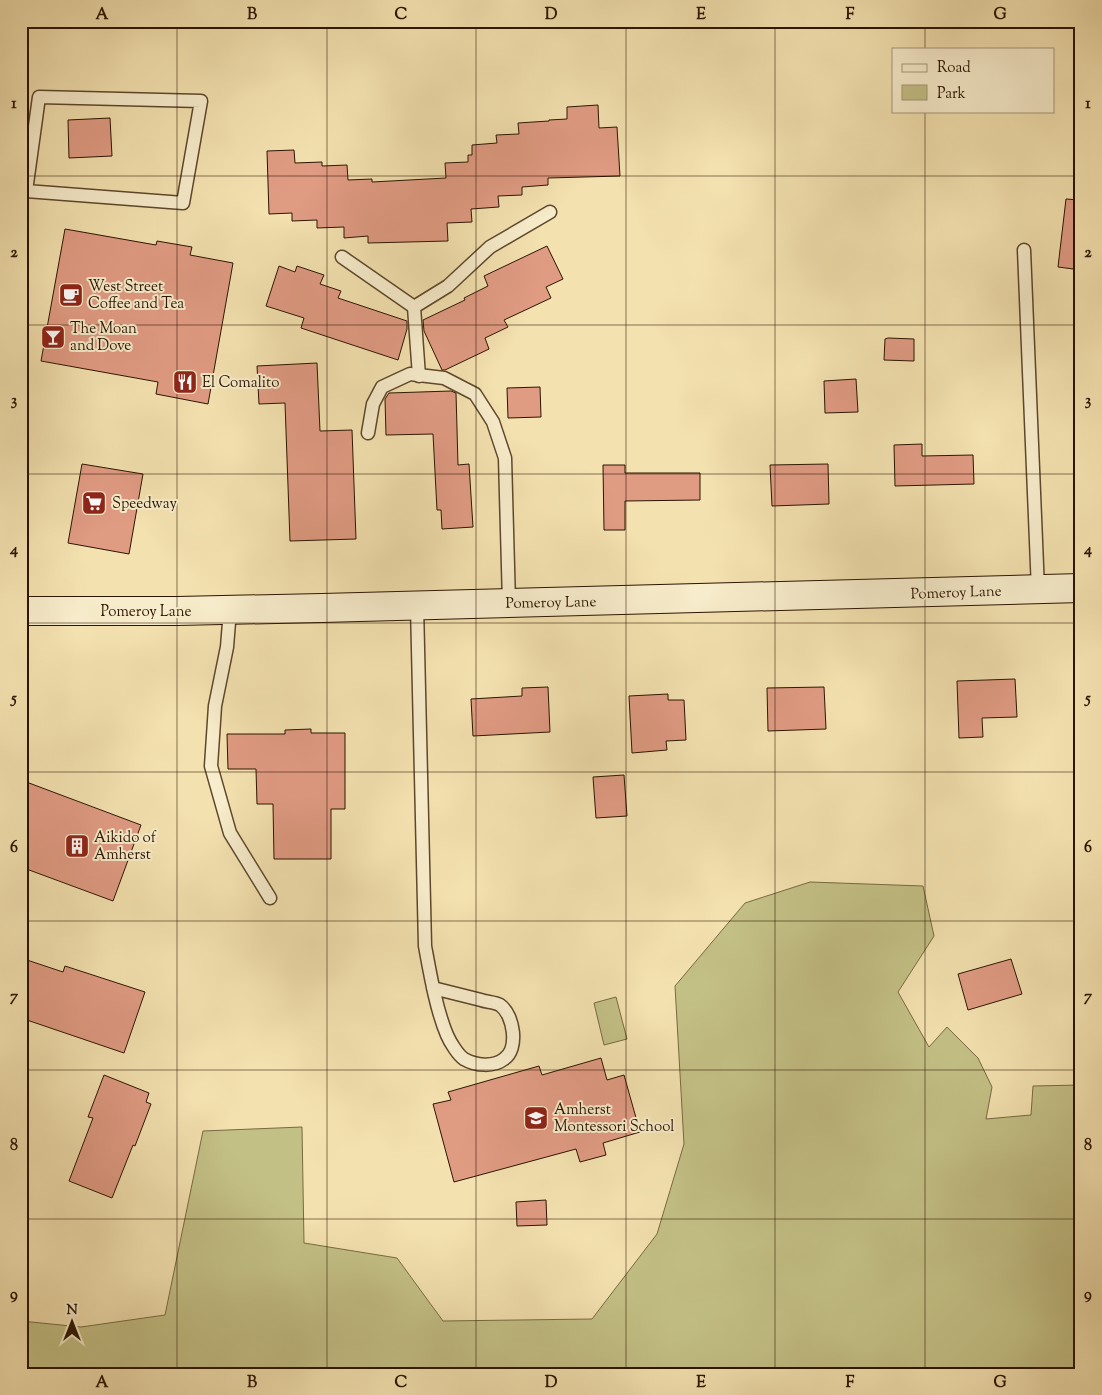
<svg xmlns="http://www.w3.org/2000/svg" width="1102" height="1395" viewBox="0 0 1102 1395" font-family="'Sorts Mill Goudy',serif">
<rect width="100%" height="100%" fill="#f3e1af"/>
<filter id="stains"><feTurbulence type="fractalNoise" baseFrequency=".004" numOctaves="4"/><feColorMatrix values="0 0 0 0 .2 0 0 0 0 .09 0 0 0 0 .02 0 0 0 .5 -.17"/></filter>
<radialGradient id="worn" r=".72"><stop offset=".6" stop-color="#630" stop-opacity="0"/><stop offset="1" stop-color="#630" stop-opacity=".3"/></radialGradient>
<g fill="#c3c085" stroke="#776a42">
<path d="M810,882L923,886L934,936L898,992L929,1047L947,1027L978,1058L992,1087L986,1119L1031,1115L1033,1086L1081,1085V1374H21V1321L81,1327L165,1315L203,1131L302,1127L304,1243L397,1258L443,1321L592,1319L657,1234L684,1144L675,986L745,903Z"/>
<path d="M616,997L627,1039L604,1045L594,1003Z"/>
</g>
<g fill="#e09b83" stroke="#2b1400">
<path d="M598,105L599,128L617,127L620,176L548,178V185L522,187V195L498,196L499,207L471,209L472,222L447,223L448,241L368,243V236L344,238V227L317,228V220L292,221V213L269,214L267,151L294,150L295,163L322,162V166L347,165L348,180L372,179V182L446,178L445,163L468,162V155H472V145L497,143L496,135L519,134L518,123L549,121V120L567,119V107Z"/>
<path d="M110,118L112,156L69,158L68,120Z"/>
<path d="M1066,199L1081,200V270L1058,267Z"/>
<path d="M65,229L156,245L157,241L192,247L190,255L233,263L208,404L156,394L158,382L41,361Z"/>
<path d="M547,246L563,279L546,287L551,298L504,320L508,327L485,338L489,349L445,370H442L424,331L423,320L465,300L464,298L488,286L484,276Z"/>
<path d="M279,266L295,272L297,266L324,275L320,284L341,291L338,298L407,321V329L398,360L301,328L304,318L266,306Z"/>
<path d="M888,338L914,339V361L884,360L885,339Z"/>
<path d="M317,363L320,431L352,430L356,539L290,541L285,403L259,404L257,366Z"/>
<path d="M856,379L858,412L825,413L824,381Z"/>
<path d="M540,387L541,417L508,418L507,388Z"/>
<path d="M451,391L456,393L458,465L469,464L473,527L442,529L441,510H437L433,434L386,435L385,399L389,393Z"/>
<path d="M922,444V456L973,455L974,484L895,486L894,445Z"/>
<path d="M82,464L143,474L129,554L68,543Z"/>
<path d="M828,464L829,504L772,506L770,465Z"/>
<path d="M603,465H625V473H700V500L625,501V530H604Z"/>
<path d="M1015,679L1017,717L982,718L983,737L959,738L957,681Z"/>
<path d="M548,687L550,732L473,736L471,699L522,696V688Z"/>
<path d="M824,687L826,729L768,731L767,688Z"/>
<path d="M668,694V700H684L686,740L666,741L667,750L632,753L629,696Z"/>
<path d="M311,729V733H345V809H331V859H274L273,804H257L256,769H228L227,734H285V730Z"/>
<path d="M624,775L627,816L596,818L593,777Z"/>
<path d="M21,780L141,825L113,901L21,867Z"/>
<path d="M21,958L63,972L65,966L145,992L124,1053L21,1018Z"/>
<path d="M1011,959L1022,994L968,1010L958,974Z"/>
<path d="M601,1058L607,1080L624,1075L640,1132L603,1143L606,1155L580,1162L576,1149L454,1182L433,1104L451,1100L448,1092L539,1066L542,1075Z"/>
<path d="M104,1075L149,1093L146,1102L151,1104L135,1146L133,1145L112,1198L69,1181L93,1118L88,1117Z"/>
<path d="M546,1200L547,1225L517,1226L516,1202Z"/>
</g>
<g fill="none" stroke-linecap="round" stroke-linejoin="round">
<defs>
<g id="lane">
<path d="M39,97L201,101L183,203L26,191Z"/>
<path d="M1024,250L1038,590"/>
<path d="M342,257L414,307"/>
<path d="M419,376L414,307L448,286L490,247L550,212"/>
<path d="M368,433L373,404L382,387L410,374L444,378L475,394L493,422L505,458L509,603"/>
<path d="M417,606L425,946C430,973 436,1009 447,1035C450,1042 458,1055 464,1059C476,1066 494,1067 504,1059C519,1049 514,1015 500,1005C495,1002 486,1002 481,1000C465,996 449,992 433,988"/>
<path d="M230,610L227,647L215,706L211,766L230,833L270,898"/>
</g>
<path id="secondary" d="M21,611H177L322,608L1081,588"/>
</defs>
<use href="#lane" stroke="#5d472c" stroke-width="15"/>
<use href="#secondary" stroke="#2b1400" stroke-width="30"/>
<use href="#lane" stroke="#f7eccb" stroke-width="12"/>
<use href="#secondary" stroke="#f7eccb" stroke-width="28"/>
</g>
<path fill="none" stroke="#2b1400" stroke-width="1" stroke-opacity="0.55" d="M177,21V1374M327,21V1374M476,21V1374M626,21V1374M775,21V1374M925,21V49M925,111V1374M21,176H1081M21,325H1081M21,474H1081M21,623H1081M21,772H1081M21,921H1081M21,1070H1081M21,1219H1081"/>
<defs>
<symbol id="cafe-square" viewBox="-11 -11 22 22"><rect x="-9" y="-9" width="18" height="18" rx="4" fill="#8f2418" stroke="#f7eccb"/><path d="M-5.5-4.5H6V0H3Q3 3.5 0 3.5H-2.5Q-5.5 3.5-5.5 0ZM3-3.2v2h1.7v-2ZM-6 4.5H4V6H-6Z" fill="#fff"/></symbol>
<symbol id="bar-square" viewBox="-11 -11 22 22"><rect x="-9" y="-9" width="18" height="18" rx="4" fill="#8f2418" stroke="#f7eccb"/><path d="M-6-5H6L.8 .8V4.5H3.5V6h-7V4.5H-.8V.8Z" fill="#fff"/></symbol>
<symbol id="restaurant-square" viewBox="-11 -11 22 22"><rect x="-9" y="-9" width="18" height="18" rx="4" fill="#8f2418" stroke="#f7eccb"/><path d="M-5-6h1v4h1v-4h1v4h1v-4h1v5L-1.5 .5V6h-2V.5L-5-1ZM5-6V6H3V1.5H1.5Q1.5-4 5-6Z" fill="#fff"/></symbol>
<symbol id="supermarket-square" viewBox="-11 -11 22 22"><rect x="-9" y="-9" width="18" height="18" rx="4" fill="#8f2418" stroke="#f7eccb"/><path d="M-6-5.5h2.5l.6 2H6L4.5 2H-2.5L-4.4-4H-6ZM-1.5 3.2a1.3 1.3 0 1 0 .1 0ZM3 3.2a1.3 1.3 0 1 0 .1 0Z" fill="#fff"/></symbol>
<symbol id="building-square" viewBox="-11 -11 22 22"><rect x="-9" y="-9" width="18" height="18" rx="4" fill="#8f2418" stroke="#f7eccb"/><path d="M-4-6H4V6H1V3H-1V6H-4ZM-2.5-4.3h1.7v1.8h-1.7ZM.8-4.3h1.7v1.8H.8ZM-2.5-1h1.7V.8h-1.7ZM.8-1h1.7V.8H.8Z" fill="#fff"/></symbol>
<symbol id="school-square" viewBox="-11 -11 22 22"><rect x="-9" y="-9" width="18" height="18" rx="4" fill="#8f2418" stroke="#f7eccb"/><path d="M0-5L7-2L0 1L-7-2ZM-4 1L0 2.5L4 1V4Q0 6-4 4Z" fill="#fff"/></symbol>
</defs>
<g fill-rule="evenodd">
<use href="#cafe-square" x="57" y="281" width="28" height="28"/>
<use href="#bar-square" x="39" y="323" width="28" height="28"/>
<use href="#restaurant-square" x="171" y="368" width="28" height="28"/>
<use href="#supermarket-square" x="80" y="489" width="28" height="28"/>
<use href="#building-square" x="63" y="832" width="28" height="28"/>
<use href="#school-square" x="522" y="1104" width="28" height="28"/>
</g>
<g text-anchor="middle" stroke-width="4" stroke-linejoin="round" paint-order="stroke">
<g font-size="15" fill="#2b1400" stroke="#f7eccb" text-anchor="start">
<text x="88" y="291">West Street<tspan x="88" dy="17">Coffee and Tea</tspan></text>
<text x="70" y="333">The Moan<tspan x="70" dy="17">and Dove</tspan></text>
<text x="202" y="387">El Comalito</text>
<text x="112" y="508">Speedway</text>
<text x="94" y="842">Aikido of<tspan x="94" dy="17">Amherst</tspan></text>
<text x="554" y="1114">Amherst<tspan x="554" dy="17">Montessori School</tspan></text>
</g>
<g font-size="15" fill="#2b1400" stroke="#f7eccb">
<text transform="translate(956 592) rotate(-2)" y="5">Pomeroy Lane</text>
<text transform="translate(551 602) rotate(-1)" y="5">Pomeroy Lane</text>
<text x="146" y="616">Pomeroy Lane</text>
</g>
</g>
<rect width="1102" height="1395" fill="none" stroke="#f3e1af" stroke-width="55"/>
<rect x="892" y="48" width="162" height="65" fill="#f7eccb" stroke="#a5967a"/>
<rect x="902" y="64" width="25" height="8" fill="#f7eccb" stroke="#a5967a"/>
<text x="937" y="72" font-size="15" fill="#2b1400">Road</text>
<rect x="902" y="85" width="25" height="15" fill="#c3c085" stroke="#a5967a"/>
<text x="937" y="98" font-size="15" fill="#2b1400">Park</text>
<g transform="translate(72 1322)" stroke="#f7eccb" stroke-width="4" paint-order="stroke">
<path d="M0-4L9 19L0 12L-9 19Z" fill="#2b1400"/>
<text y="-8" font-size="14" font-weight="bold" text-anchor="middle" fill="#2b1400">N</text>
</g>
<rect x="28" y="28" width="1046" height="1340" fill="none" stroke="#2b1400" stroke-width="2"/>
<g font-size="16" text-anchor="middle" font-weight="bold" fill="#2b1400">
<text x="102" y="19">A</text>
<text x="252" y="19">B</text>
<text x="401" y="19">C</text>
<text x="551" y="19">D</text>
<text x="701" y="19">E</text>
<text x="850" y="19">F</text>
<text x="1000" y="19">G</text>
<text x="14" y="108">1</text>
<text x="1088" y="108">1</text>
<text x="14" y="257">2</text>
<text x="1088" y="257">2</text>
<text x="14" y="405">3</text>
<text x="1088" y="405">3</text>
<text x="14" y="554">4</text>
<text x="1088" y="554">4</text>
<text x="14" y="703">5</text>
<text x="1088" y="703">5</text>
<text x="14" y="852">6</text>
<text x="1088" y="852">6</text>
<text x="14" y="1001">7</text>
<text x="1088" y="1001">7</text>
<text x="14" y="1150">8</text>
<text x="1088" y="1150">8</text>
<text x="14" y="1299">9</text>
<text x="1088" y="1299">9</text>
<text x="102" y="1387">A</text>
<text x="252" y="1387">B</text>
<text x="401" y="1387">C</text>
<text x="551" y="1387">D</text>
<text x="701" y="1387">E</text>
<text x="850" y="1387">F</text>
<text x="1000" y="1387">G</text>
</g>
<rect width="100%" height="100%" filter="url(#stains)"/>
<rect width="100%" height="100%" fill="url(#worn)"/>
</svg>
